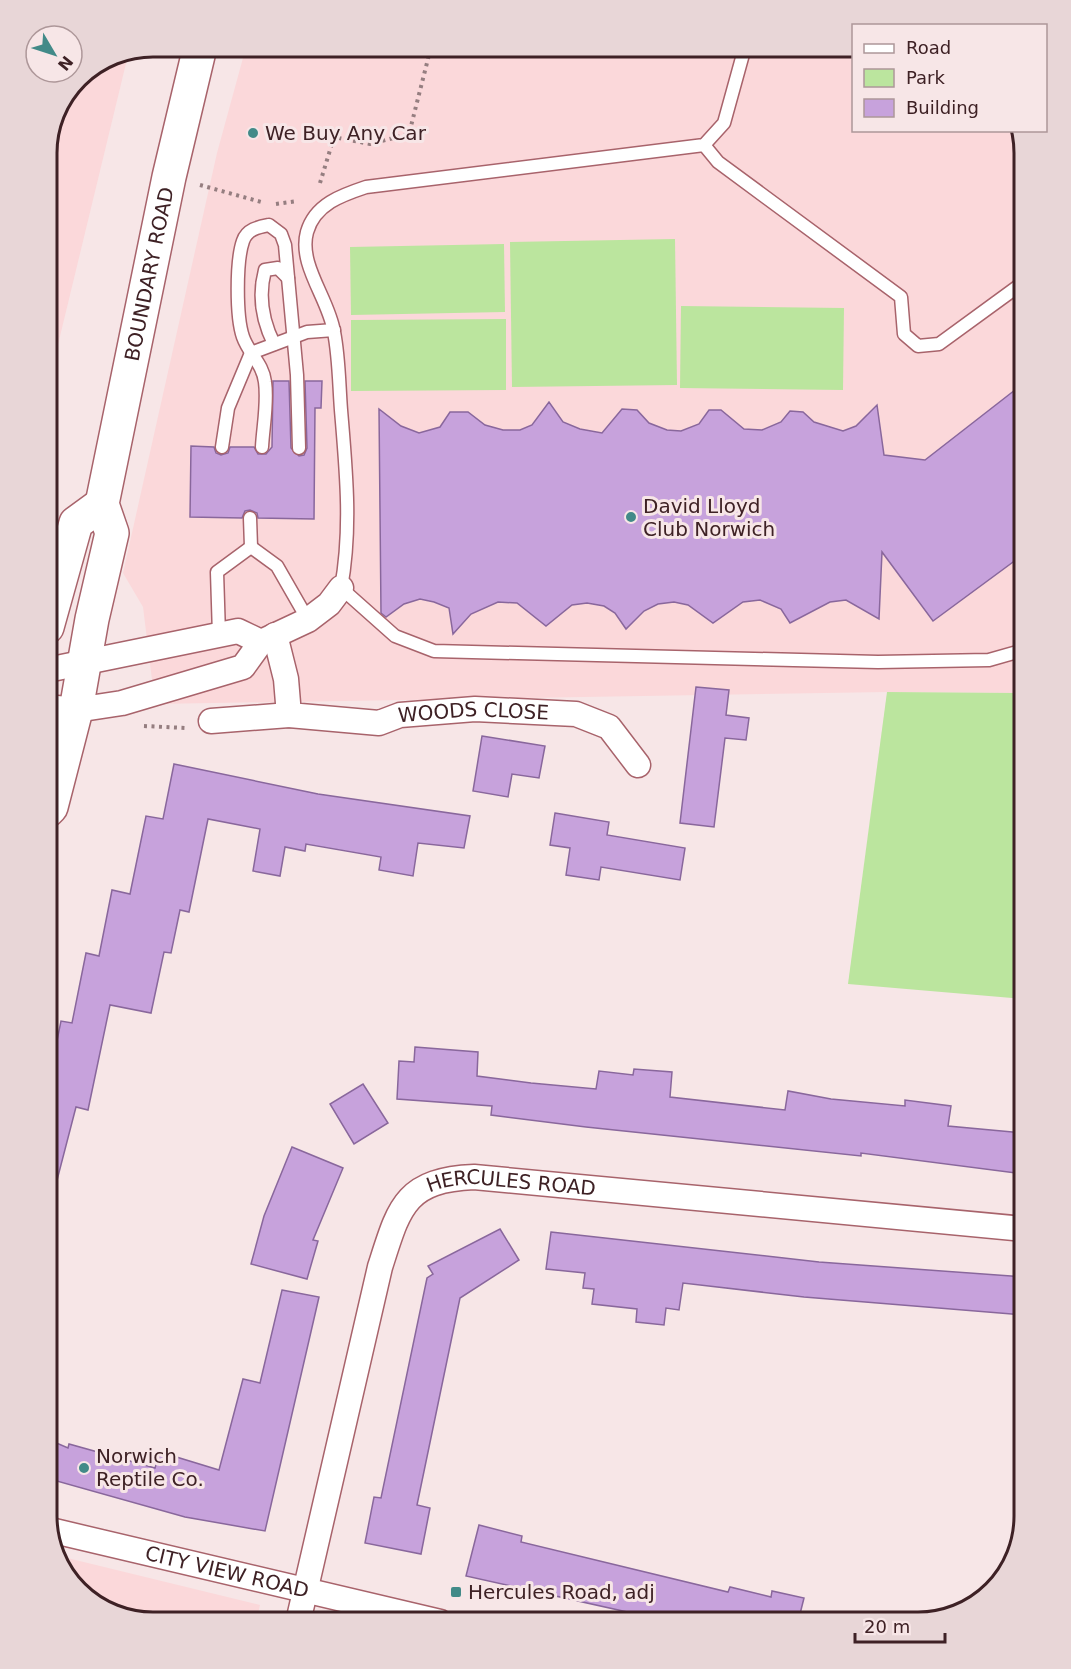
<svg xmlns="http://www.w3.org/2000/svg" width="1071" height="1669" viewBox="0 0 1071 1669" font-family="'DejaVu Sans',sans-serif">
<rect width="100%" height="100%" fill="#f7e6e7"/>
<g fill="#fbd8da">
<path d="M246,47H853L854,130L1019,131L1024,153V693L887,692L155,704L143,607L123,573L217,153Z"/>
<path d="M129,51L47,390V146L78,77L112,54Z"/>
<path d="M55,1555L260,1605L256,1622H146L94,1605L58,1564Z"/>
</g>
<g fill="#bbe59e">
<path d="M675,239L677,385L512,387L510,242Z"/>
<path d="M504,244L505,312L351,315L350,247Z"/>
<path d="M681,306L844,308L843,390L680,388Z"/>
<path d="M506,319V390L351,391V320Z"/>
<path d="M887,692L1024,693V999L848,984Z"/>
</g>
<g fill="#c7a2dc" stroke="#89679c" stroke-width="1.5">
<path d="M273,381H289L291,448L299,456L304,455L307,448L305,381H322L321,408H315L314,519L258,518L257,513L250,510L245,511L242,518L190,517L191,446L214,447L216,453L221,455L228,453L230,447H254L258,454H266L272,447Z"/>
<path d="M1024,383V554L933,621L882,552L879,619L846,600L830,602L790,623L781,609L760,600L743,602L713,623L688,605L674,602L658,604L644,611L626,629L615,613L604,606L587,603L572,605L546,626L517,603L498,602L471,614L453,634L449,608L434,602L420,599L404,604L386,617L381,613L379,409L401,426L419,433L440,427L450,412H468L485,425L503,430H520L532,425L549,402L563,422L580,429L602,433L622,409L637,410L649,423L667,430L681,431L699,424L709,410H721L744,429L762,430L781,422L790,411L803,412L814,422L843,431L856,426L877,405L884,455L925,460Z"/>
<path d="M696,687L729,690L726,715L749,718L746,740L725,738L714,827L680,823Z"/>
<path d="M482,736L545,746L539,778L512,774L508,797L473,791Z"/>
<path d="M174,764L318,794L470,816L464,848L418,843L413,876L379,870L381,857L306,844L305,851L285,847L280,876L253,871L260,829L208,819L189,912L180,910L171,953L164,952L151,1013L110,1005L88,1110L76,1107L55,1188L47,1187V1089L61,1021L72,1023L86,953L99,956L112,890L130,894L146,816L163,819Z"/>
<path d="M555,813L609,822L607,835L685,848L680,880L601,867L599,880L566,875L570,848L550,845Z"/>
<path d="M415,1047L478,1052L477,1076L531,1083L596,1089L599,1071L633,1075L634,1069L672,1072L670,1097L785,1110L788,1091L831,1099L905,1106V1100L951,1106L948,1126L1024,1133V1174L861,1153V1156L586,1127L491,1115L492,1106L397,1099L399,1061L414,1062Z"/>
<path d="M363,1084L388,1123L354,1144L330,1104Z"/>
<path d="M292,1147L343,1168L313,1240L318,1241L307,1279L251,1264L264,1216Z"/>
<path d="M500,1229L519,1260L460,1298L417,1505L430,1508L421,1554L365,1543L374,1497L381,1498L427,1278L433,1274L428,1266Z"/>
<path d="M551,1232L819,1262L1024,1277V1315L804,1297L683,1283L679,1310L666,1308L664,1325L636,1322L637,1309L592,1304L594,1289L583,1288L585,1273L546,1269Z"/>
<path d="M282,1290L319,1297L265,1531L185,1517L46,1478L47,1439L68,1448L69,1444L155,1468L160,1452L219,1470L243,1379L260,1383Z"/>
<path d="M479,1525L522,1536L521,1542L728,1592L730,1587L771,1597L772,1591L804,1598L798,1622H672L466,1576Z"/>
</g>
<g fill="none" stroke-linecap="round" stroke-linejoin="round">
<defs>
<g id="service">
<path d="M745,47L724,123L704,145L366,187C342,195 315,204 307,232C298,265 329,299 334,332C339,357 339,384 341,410C346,470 352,528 341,588L395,636L434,651L878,662L989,660L1024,650"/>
<path d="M704,145L718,162L901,297L904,334L918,346L939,344L1024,282"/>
<path d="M274,344C262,320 258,296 265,270L278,268L288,278"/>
<path d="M222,447L228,408L251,353L307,332L334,330"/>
<path d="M262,447C263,427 268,403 265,382C263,364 249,354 243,337C236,317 236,261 243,241C247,229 259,227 269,225L281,234L285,245L297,375L299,448"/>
<path d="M250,518L251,547"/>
<path d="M251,547L277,566L308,620"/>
<path d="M219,635L217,572L251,547"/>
</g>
<g id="minor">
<path id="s1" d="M275,635L286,679L289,715L379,723L400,715L475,709L576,714L609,727L638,765"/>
<path d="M47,670L238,631L261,642"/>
<path d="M47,707L76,710L122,703L243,667L261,642L308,620L329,604L341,588"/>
<path d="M211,721L289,715"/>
<path id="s2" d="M50,1530L440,1622"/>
<path id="s3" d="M298,1622L380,1267C399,1208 404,1180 474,1177L1024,1229"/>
</g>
<g id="trunk">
<path d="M47,627L76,523L102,504"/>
<path id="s4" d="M47,811L51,807L76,710L92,619L112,533L102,504L169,177L200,47"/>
</g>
</defs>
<use href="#service" stroke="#a8636b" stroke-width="15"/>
<use href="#minor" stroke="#a8636b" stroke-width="27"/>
<use href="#trunk" stroke="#a8636b" stroke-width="36"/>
<g stroke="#957e80" stroke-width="4" stroke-dasharray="3 4.5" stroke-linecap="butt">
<path d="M320,183L334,137L370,144L409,134L431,47"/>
<path d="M200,185L265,203"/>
<path d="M276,204L298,201"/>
<path d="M144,726L185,728"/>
</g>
<use href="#service" stroke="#fff" stroke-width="12"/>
<use href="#minor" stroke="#fff" stroke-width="24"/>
<use href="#trunk" stroke="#fff" stroke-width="33"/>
</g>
<g fill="#428a88" stroke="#f7e6e7" stroke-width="2">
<circle cx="253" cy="133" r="6"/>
<circle cx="631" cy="517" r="6"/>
<circle cx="84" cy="1468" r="6"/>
<rect x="450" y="1586" width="12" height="12" rx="3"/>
</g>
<g text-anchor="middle" stroke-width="6" stroke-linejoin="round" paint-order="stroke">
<g font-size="20" fill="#3e2125" stroke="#f7e6e7" text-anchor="start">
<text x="265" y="140">We Buy Any Car</text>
<text x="643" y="513">David Lloyd<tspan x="643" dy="23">Club Norwich</tspan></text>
<text x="96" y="1463">Norwich<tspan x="96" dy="23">Reptile Co.</tspan></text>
<text x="468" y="1599">Hercules Road, adj</text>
</g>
<g font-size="20" fill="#3e2125" stroke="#f7e6e7">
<text dy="7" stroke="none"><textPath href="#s4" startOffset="552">BOUNDARY ROAD</textPath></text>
<text dy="7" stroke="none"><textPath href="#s1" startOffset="268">WOODS CLOSE</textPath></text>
<text dy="7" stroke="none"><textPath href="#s3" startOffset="546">HERCULES ROAD</textPath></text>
<text dy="7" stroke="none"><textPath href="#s2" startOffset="182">CITY VIEW ROAD</textPath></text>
</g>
</g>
<path d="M0 0H1071V1669H0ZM153 57H918A96 96 0 0 1 1014 153V1516A96 96 0 0 1 918 1612H153A96 96 0 0 1 57 1516V153A96 96 0 0 1 153 57Z" fill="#e8d6d7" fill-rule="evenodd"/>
<path fill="none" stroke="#3e2125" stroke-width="3" d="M153 57H918A96 96 0 0 1 1014 153V1516A96 96 0 0 1 918 1612H153A96 96 0 0 1 57 1516V153A96 96 0 0 1 153 57Z"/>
<rect x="852" y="24" width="195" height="108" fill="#f7e6e7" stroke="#ad9799" stroke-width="1.5"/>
<rect x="864" y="44" width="30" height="9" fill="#ffffff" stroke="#ad9799" stroke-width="1.5"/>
<text x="906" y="54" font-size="18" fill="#3e2125">Road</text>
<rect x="864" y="69" width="30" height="18" fill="#bbe59e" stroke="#ad9799" stroke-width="1.5"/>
<text x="906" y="84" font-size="18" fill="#3e2125">Park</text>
<rect x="864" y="99" width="30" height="18" fill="#c7a2dc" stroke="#ad9799" stroke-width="1.5"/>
<text x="906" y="114" font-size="18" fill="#3e2125">Building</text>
<g transform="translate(54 54) rotate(129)"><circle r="28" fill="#f7e6e7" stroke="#ad9799" stroke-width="1.5"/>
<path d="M0-4.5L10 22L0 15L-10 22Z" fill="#428a88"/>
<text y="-9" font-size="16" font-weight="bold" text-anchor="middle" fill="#3e2125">N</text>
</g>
<path d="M855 1633v9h90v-9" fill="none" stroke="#3e2125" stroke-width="3"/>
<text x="864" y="1633" font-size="18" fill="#3e2125" stroke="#f7e6e7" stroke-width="4.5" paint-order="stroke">20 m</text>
</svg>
